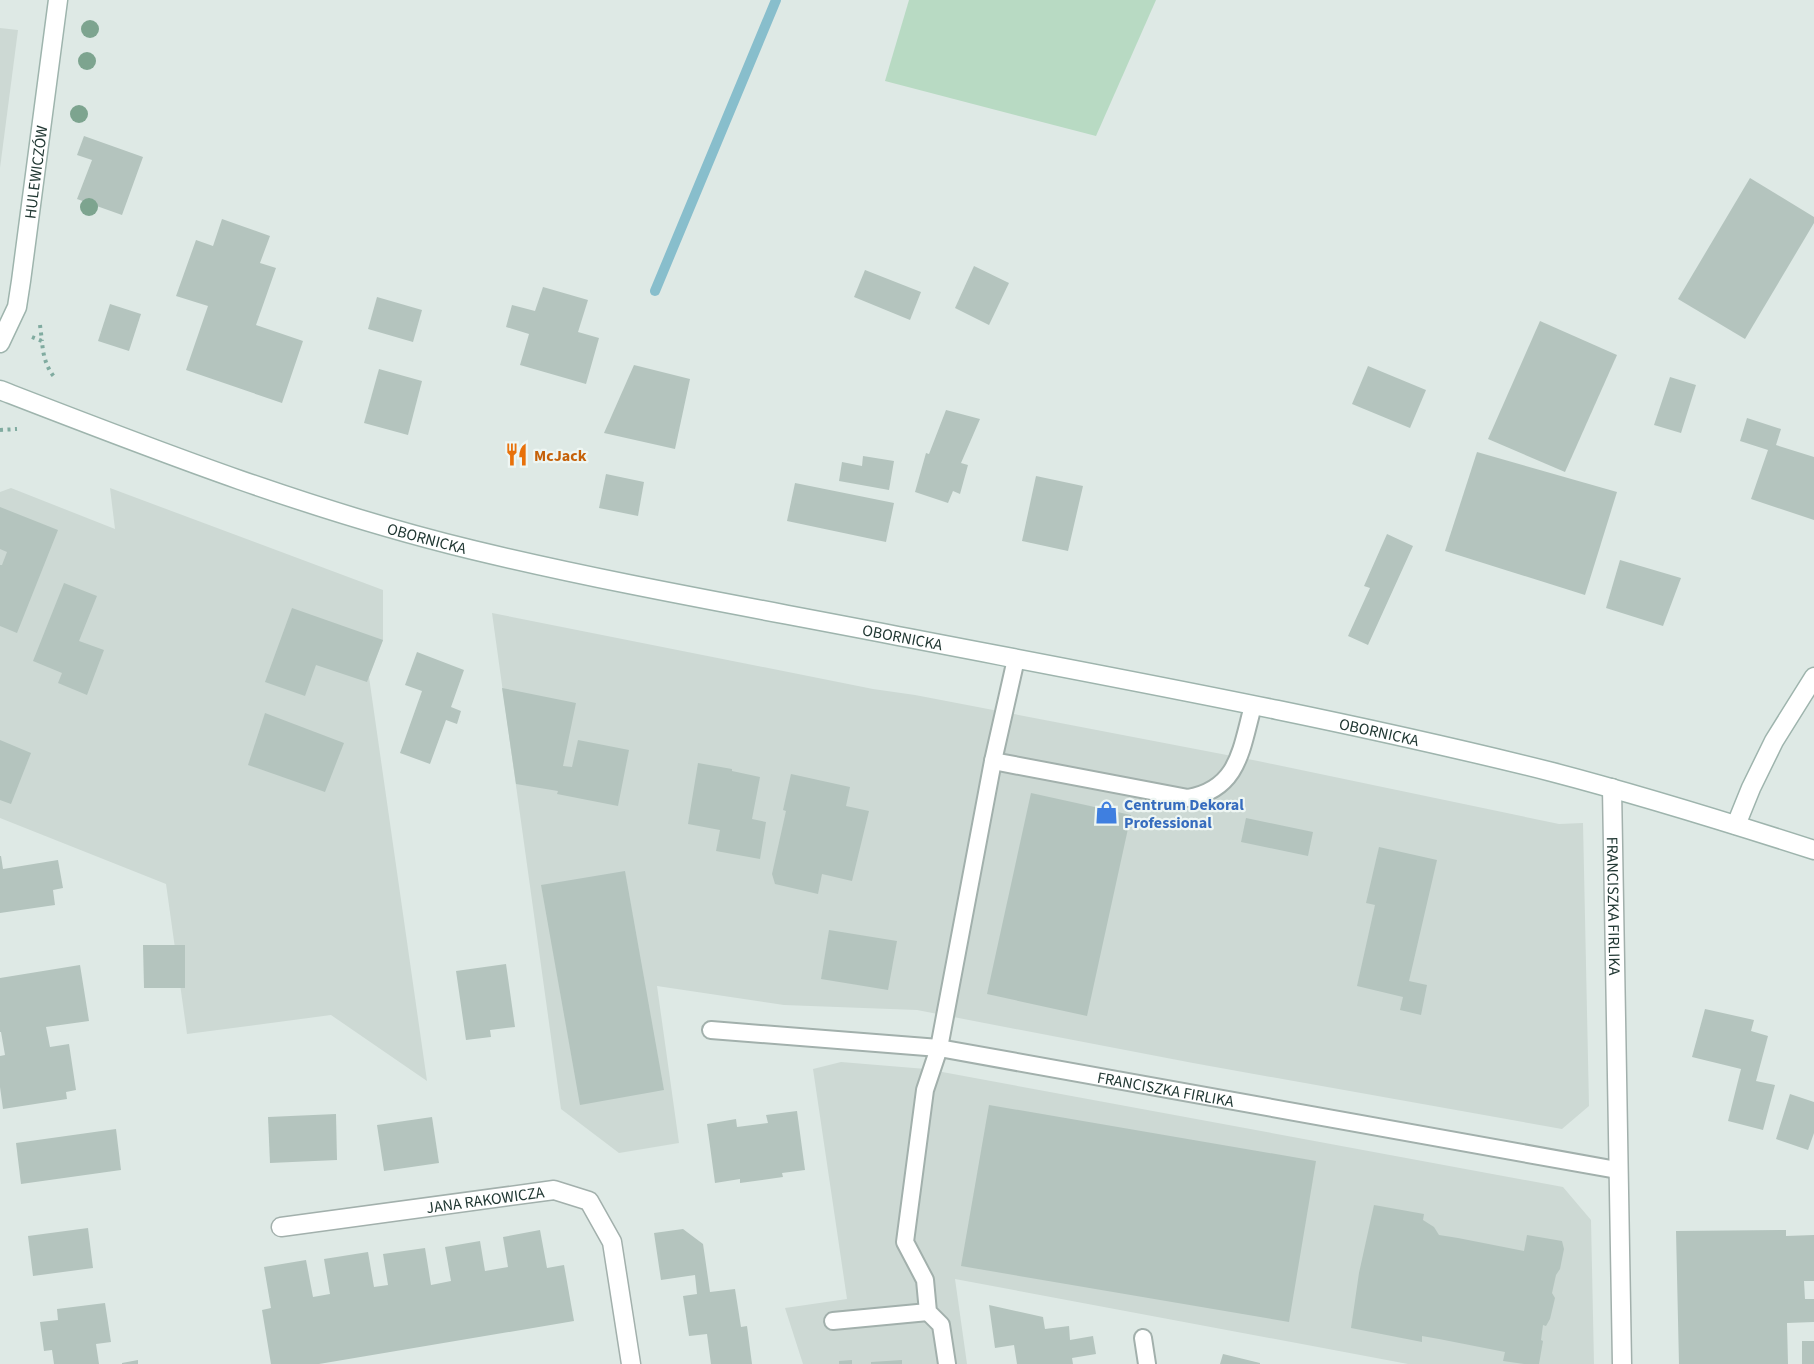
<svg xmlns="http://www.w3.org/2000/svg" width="1814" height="1364" viewBox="0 0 1814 1364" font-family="'Source Sans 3',sans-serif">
<rect width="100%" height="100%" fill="#dee9e5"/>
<g fill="#cdd9d4">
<path d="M0,28L18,30L0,168Z"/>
<path d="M11,488L115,529L110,488L383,590V640L369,677L427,1081L331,1015L187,1034L166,884L0,818V492Z"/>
<path d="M492,613L873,689L915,695L1258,761L1559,824L1583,823L1589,1106L1562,1129L1193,1063L917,1010L784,1005L657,986L679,1143L619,1153L561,1109Z"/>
<path d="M841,1062L926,1069L1563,1187L1591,1220L1594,1364H1408L955,1279L967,1364H803L785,1308L847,1299L813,1069Z"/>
</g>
<path fill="#b8dac3" d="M909,0H1156L1096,136L885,81Z"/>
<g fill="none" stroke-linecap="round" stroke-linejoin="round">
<path stroke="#88becc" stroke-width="10" d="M655,291L776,0"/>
</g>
<g fill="#b4c4be">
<path d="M84,136L143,157L122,215L77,199L92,160L77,155Z"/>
<path d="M1750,178L1814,217V223L1745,339L1678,299Z"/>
<path d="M222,219L270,236L260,263L276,268L256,325L303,341L282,403L186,370L208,306L176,296L196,240L213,246Z"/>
<path d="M974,266L1009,283L989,325L955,308Z"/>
<path d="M865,270L921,292L910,320L854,297Z"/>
<path d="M543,287L588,300L578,332L599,338L586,384L520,365L529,334L506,327L512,305L535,311Z"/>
<path d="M377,297L422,310L413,342L368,329Z"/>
<path d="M110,304L141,314L129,351L98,341Z"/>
<path d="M1540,321L1617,355L1565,472L1488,439Z"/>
<path d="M634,365L690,379L675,449L604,433Z"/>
<path d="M1368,366L1426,390L1410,428L1352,404Z"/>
<path d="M379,369L422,381L408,435L364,423Z"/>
<path d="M1670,377L1696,385L1681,433L1654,425Z"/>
<path d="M946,410L980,419L961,463L968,465L960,494L953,491L948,503L915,492L926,453L929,454Z"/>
<path d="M1747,418L1781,429L1776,445L1814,457V520L1751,499L1768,450L1740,441Z"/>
<path d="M1477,452L1617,492L1585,595L1445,551Z"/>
<path d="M863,456L894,461L889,490L839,481L842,462L862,466Z"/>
<path d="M606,474L644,482L638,516L599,508Z"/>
<path d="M1036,476L1083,486L1068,551L1022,541Z"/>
<path d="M795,483L894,503L886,542L787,521Z"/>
<path d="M0,507L58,530L17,633L0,626V565H2L7,552L0,549Z"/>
<path d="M1387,534L1413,546L1368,645L1348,636L1370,588L1364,586Z"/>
<path d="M1620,560L1681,578L1663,626L1606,608Z"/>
<path d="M64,583L97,596L79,641L104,650L87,695L58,683L62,673L33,661Z"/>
<path d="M292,608L383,640L367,682L316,665L305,696L265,682Z"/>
<path d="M417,652L464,670L451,707L461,711L457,724L446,720L430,764L400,753L422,691L405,685Z"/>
<path d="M502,688L576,703L563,766L572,767L578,740L629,750L618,806L557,794L558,791L516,784Z"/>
<path d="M265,713L344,743L325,792L248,765Z"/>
<path d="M0,740L31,753L11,804L0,800Z"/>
<path d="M698,763L732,769V771L760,777L752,819L766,822L760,859L716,851L720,830L688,824Z"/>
<path d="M791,774L850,787L846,806L869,811L852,881L822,874L818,894L775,884L772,874L786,811L783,810Z"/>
<path d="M1031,793L1131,815L1087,1016L987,994Z"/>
<path d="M1246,818L1313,832L1308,856L1241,842Z"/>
<path d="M1379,847L1437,860L1409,981L1427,985L1421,1015L1400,1010L1403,997L1357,986L1375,905L1366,903Z"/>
<path d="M0,856H1L3,869L58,860L63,888L53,890L55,905L0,913Z"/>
<path d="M625,871L664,1090L580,1105L541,885Z"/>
<path d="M829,930L897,941L888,990L821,979Z"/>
<path d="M143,945H185V988H144Z"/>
<path d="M506,964L515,1027L490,1030L491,1037L466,1040L456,971Z"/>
<path d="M80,965L89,1021L46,1027L50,1047L69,1044L76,1090L66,1092L67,1099L3,1109L0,1087V1056L5,1055L1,1032H0V978Z"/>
<path d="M1705,1009L1754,1020L1751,1031L1768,1036L1756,1081L1775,1085L1763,1130L1728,1121L1741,1069L1692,1057Z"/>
<path d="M1790,1094L1814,1102V1133L1808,1150L1776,1139Z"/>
<path d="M989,1105L1316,1161L1289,1322L961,1266Z"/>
<path d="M797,1111L805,1170L782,1173L783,1177L740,1183V1179L715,1183L707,1124L736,1119L737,1127L768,1123L766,1115Z"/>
<path d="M336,1114L337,1160L270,1163L268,1117Z"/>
<path d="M432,1117L439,1163L384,1171L377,1125Z"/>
<path d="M116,1129L121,1170L21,1184L16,1143Z"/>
<path d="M1374,1205L1424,1214L1423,1220L1434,1227L1439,1235L1458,1238L1524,1251L1527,1235L1562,1241L1564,1249L1560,1269L1556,1275L1552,1293L1555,1298L1550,1319L1546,1326L1543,1325L1541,1340L1543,1341L1539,1364H1524L1503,1361L1505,1352L1439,1339L1422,1336V1342L1351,1328L1359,1273Z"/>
<path d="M88,1228L93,1268L33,1276L28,1236Z"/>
<path d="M683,1229L703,1244L710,1292L735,1289L741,1327L747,1326L752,1364H711L707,1334L689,1336L683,1296L697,1294L695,1275L661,1280L654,1233Z"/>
<path d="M540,1230L547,1268L564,1265L574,1321L319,1364H271L262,1310L271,1308L264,1267L306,1260L313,1297L330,1294L324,1259L368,1252L374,1287L388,1285L383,1254L425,1248L431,1285L451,1281L445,1247L480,1241L485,1271L508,1267L503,1237Z"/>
<path d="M1786,1230V1236L1814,1235V1281H1804L1805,1299H1814V1322L1787,1323L1788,1364H1679L1676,1231Z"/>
<path d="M105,1303L111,1342L96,1344L99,1364H54L52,1350L44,1351L40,1322L58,1320L57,1309Z"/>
<path d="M989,1305L1043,1317L1045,1329L1069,1326L1070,1340L1093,1336L1096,1354L1072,1358L1073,1364H1017L1014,1345L995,1348Z"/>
<rect x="1802" y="1341" width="12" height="23"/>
<path d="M1223,1354L1260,1363V1364H1220Z"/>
<path d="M138,1360V1364H122V1363Z"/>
<path d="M852,1360V1364H839V1361Z"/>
<path d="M902,1360V1364H871V1362Z"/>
</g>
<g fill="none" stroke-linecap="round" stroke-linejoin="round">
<defs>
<g id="lane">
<path d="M993,761L1188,798C1239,789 1241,749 1253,706"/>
<path id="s1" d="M711,1030L939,1048L1617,1170"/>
<path d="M833,1321L928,1312"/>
<path d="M1143,1338L1147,1364"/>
<path d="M947,1364L941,1325L928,1312L925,1280L905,1242L925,1090L939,1048L993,761L1016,659"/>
</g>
<g id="street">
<path id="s2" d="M1612,788L1622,1364"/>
<path id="s3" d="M281,1227L554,1190L589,1201L612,1242L631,1364"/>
</g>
<g id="secondary">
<path id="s4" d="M0,343L17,307L21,281L58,0"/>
<path id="s5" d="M0,390C155,450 311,511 473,550C610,583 749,607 888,634C1110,677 1333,717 1552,772C1640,795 1727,822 1814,850"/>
<path d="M1736,825L1751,788L1774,741L1814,677"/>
</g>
</defs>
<use href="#lane" stroke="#a2b0ac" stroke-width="20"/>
<use href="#street" stroke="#a2b0ac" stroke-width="21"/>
<use href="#secondary" stroke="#9eb4ad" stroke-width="21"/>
<g stroke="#80aba0" stroke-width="4" stroke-dasharray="3 4.5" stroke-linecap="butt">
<path d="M40,325L42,341"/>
<path d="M32,337L42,341C43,355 46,368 56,379"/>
<path d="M0,430L17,429"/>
</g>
<use href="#lane" stroke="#fff" stroke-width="16"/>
<use href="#street" stroke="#fff" stroke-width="18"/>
<use href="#secondary" stroke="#fff" stroke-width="18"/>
</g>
<g fill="#7da48f">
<circle cx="90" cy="29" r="9"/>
<circle cx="87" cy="61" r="9"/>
<circle cx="79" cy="114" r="9"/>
<circle cx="89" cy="207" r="9"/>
</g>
<defs>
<symbol id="restaurant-bare" viewBox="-9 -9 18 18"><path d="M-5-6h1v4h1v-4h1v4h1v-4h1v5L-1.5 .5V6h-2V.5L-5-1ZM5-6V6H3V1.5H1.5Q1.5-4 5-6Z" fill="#e8710a" stroke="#eef6f3" stroke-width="2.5" paint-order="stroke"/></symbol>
<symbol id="shop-bare" viewBox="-9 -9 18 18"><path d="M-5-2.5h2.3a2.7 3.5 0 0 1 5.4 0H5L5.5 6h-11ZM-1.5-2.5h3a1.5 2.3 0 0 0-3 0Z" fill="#3f7fe0" stroke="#eef6f3" stroke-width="2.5" paint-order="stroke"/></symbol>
</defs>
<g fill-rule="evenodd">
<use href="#restaurant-bare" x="500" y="438" width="33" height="33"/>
<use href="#shop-bare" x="1090" y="796" width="33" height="33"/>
</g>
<g text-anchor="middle" stroke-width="4.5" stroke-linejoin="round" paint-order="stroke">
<g font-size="16" fill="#213833" stroke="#eef6f3">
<text dy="6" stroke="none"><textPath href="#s4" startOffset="176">HULEWICZÓW</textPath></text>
<text dy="6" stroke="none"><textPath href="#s5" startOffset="452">OBORNICKA</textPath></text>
<text dy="6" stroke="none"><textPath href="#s5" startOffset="938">OBORNICKA</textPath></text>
<text dy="6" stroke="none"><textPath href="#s5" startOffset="1424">OBORNICKA</textPath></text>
<text dy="6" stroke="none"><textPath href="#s2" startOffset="118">FRANCISZKA FIRLIKA</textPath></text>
<text dy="6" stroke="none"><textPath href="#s1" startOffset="459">FRANCISZKA FIRLIKA</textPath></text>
<text dy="6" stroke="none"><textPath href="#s3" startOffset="206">JANA RAKOWICZA</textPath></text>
</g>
<g font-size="16" font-weight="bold" fill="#c56008" stroke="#eef6f3" text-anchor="start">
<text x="534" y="461">McJack</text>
</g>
<g font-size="16" font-weight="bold" fill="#366cbe" stroke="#eef6f3" text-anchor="start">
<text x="1124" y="810">Centrum Dekoral<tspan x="1124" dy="18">Professional</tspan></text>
</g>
</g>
</svg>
